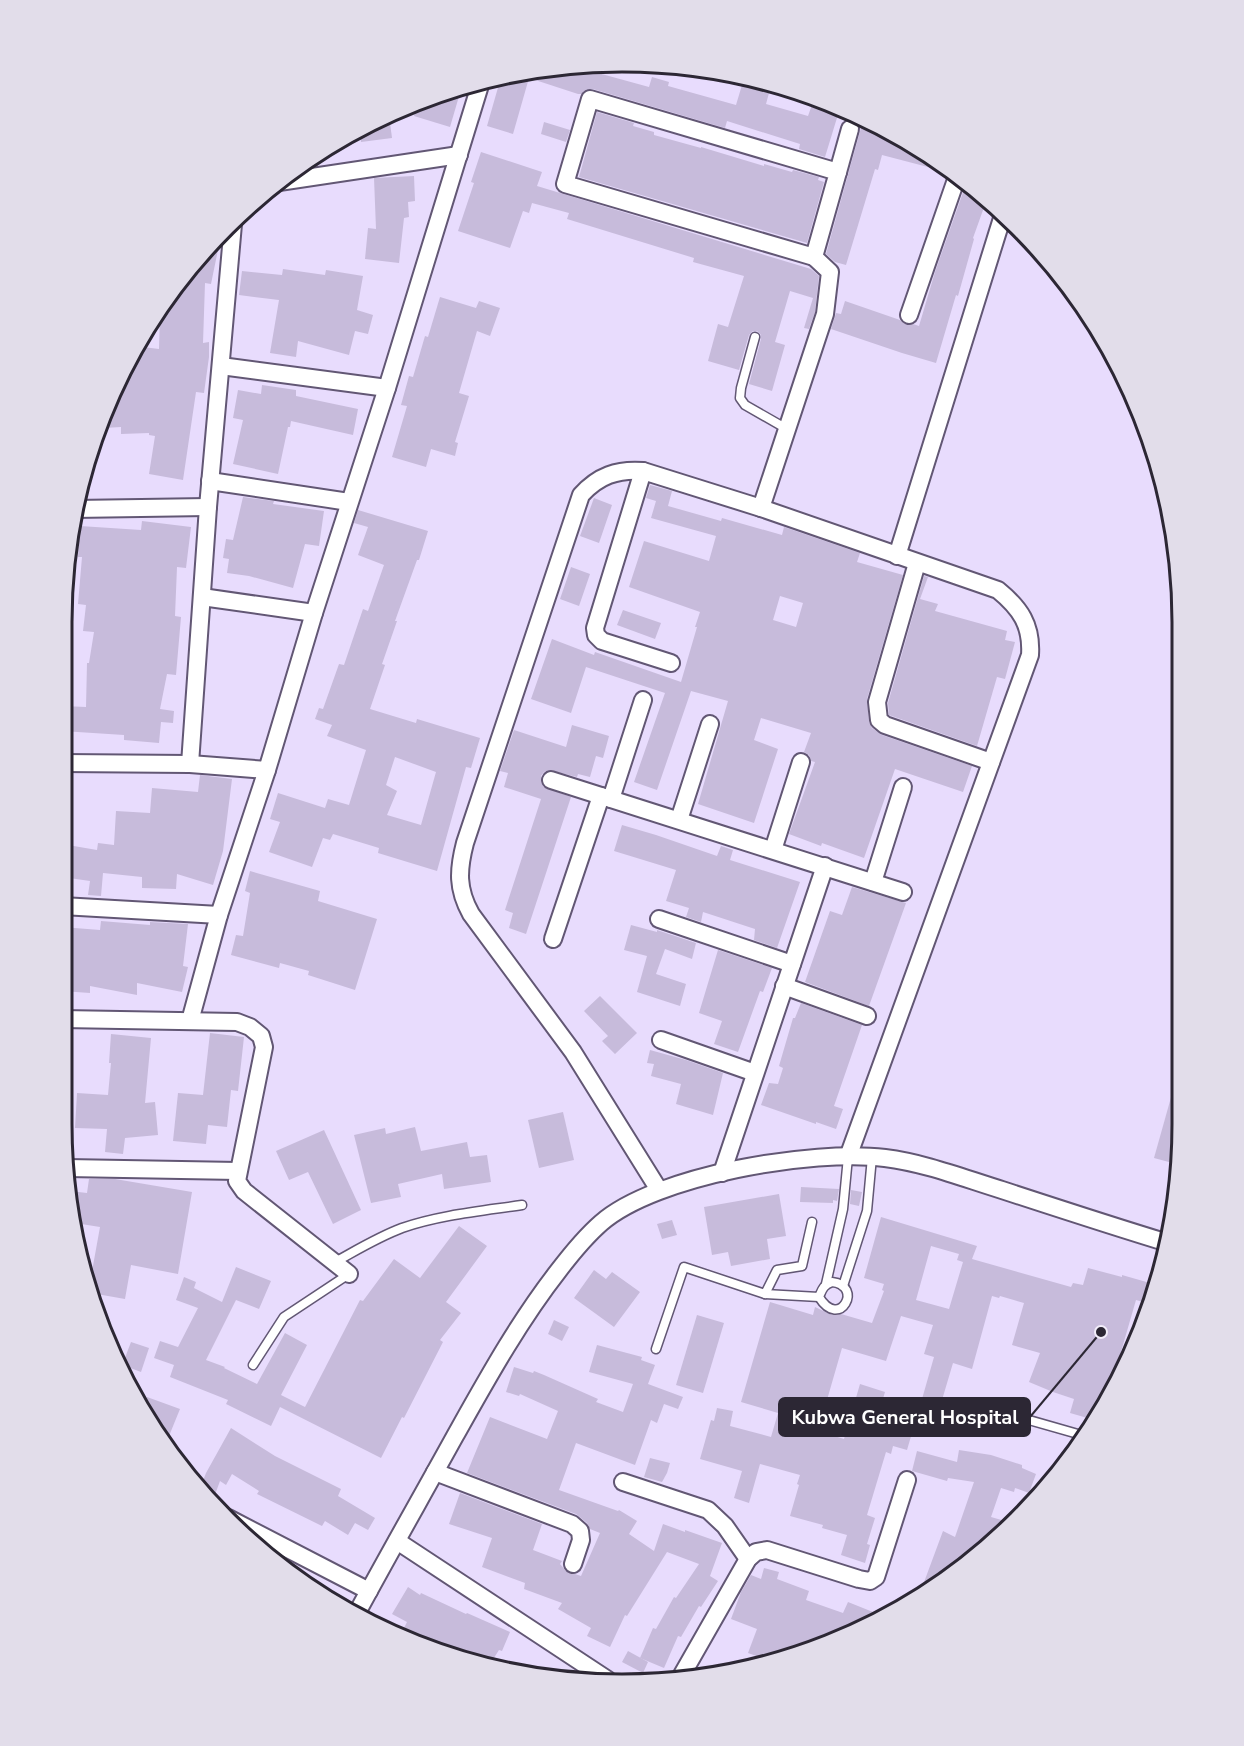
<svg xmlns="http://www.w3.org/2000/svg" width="1244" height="1746" viewBox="0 0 1244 1746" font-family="'Nunito Sans',sans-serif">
<rect width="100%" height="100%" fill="#e8dcfd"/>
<g fill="#c7bbdb" fill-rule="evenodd">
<path d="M576,65L575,71L598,73L649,87L652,77L669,82L668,86L736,105L742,85L769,93L766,104L808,116L814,99L840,108L825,157L799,149L800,144L727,121L725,128L593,89H587L581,94H578L529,78L513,134L487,126L501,77L549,66Z"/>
<path d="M462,86L450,127L414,116L418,102L442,91Z"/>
<path d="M597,112L634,123L633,126L654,132V135L701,148V147L764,166V164L792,172L793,170L819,177L818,180L824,182L807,243L579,177Z"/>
<path d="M389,115L392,138L361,142L359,129Z"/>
<path d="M864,117L949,169L947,172L882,155L878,170L875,169L846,265L835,262L826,254Z"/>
<path d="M544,122L570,130L566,142L541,134Z"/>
<path d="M481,152L542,172L537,186L811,269L819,276L815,312L809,329L804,328L813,298L790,291L775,342L785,345L772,391L749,384L761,339V335L757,331H753L749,335L739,370L708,361L718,324L728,327L744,276L693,262L694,258L567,219L569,213L532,203L529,213L523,211L510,248L458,231L474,183L471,182Z"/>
<path d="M414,176L415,201L408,202L409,217L404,218L399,263L365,259L368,228L376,229L374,178Z"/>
<path d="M967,181L987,199L973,238L974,239L958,296L956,295L936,363L902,353L831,329L836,313L841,314L845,301L900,320L906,325L913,324L919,326L935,272Z"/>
<path d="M220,240L211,284L205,283L203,343L209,342V357L204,393L196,392L183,480L149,474L155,436L149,435V433L121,434V427L104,428L135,346L159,349L160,313Z"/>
<path d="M283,269L325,275L326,270L363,276L357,310L373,315L368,334L355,331L349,355L298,341L296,357L270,353L279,300L239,295L242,271L282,275Z"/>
<path d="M440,297L476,308L479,301L500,308L490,336L477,331L459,393L469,396L455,442L458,443L455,456L431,449L426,467L392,457L407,406L401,405L409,376L413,377L425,336L428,337Z"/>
<path d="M262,385L296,390V396L358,409L353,435L291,421L290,427H288L278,474L233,464L243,420L233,418L238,390L261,394Z"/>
<path d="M650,485L672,491L668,506L721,521L722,518L782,535L784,527L860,553L857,562L903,575L867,699L869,721L872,728L882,735L972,766L963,792L895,769L864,858L822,843L821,846L789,834L815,762L811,761L809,755L804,752L811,733L761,718L754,740L778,749L754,823L698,804L728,701L691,691L657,790L634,782L665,693L586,667L571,713L531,699L552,639L594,655L595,652L681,682L697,627H695L700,612L629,587L644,541L709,561L716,536L651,518L656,501L646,498ZM780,596L803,603L796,627L773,620Z"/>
<path d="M243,497L274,501L273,504L324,511L319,546L305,544L293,588L249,576L227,573L229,559L223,558L226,539L233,540Z"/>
<path d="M594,498L612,505L599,543L580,536Z"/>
<path d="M358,510L428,531L419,560H417L395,621H397L382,664L385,665L370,709L416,723L417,719L480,738L471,768L466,767L437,871L378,853L379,848L333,834L330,840L323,838L312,867L269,852L280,822L270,819L278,793L325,808L328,799L349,805L366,750L327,736L332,725L315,719L319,708L323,709L339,664L344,665L363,609L368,611L384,565L358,555L368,527L354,523ZM395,757L436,772L421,825L387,815L397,791L386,785Z"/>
<path d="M142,521L191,527L186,568L177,567L175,616L181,617L176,675L167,674L160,709L174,711L173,723L161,722L159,743L124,740V735L62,731L63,706L86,707L87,663H89L94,632L83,631L86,605L78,604L82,557H78L80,526L141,530Z"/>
<path d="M571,567L590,574L579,606L560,599Z"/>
<path d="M924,576L928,577L920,599L938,604L935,611L1007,631L1005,640L1015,642L1005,679L997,677L977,746L889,715L888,703Z"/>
<path d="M623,610L661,623L655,639L617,625Z"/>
<path d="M572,725L609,736L603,758L596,756L590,777L578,774L577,777L549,770L544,772L541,776V782L544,787L571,797L526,934L509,928L513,913L505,910L541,799L504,787L508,773L500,771L514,730L566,747Z"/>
<path d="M200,775L232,779L223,851L213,885L177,874L176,889L142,888V877L103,873L101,896L88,895L90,881L62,877V844L97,850L98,843L114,845L116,811L150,813L152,788L198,792Z"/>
<path d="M622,825L656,835L717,856L721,846L733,850L730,860L800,882L777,948L754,940L755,929L703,912L701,922L686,917L689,908L666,901L676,870L614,851Z"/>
<path d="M250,871L320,891L318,901L377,919L355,990L308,975L309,971L280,963L279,968L231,955L236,935L243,936L250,893L245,891Z"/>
<path d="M852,887L906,903L869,1006L805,982L830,911L842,915Z"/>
<path d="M101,921L150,925V922L188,924L183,966L188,967L182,992L137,983V995L90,986V993L62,991V927L100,930Z"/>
<path d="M631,925L657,932V930L696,943L692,959L665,949L656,974L686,984L680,1006L637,992L647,956L624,950Z"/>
<path d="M718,950L772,968L763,992L760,991L738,1052L714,1044L722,1021L699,1013Z"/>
<path d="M600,996L637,1033L615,1054L602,1041L608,1036L584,1011Z"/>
<path d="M801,1003L862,1025L834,1106L843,1109L836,1129L816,1122V1124L761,1105L769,1083L778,1084L783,1068L779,1066L793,1018H795Z"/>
<path d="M210,1033L244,1037L238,1091L231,1090L227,1127L208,1125L206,1144L173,1141L178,1093L203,1095Z"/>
<path d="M111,1034L151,1038L145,1103L155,1102L158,1135L125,1138L123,1154L105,1152L107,1129L75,1128L77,1093L108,1095L111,1063H109Z"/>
<path d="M650,1050L686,1060L723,1073L713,1115L676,1104L681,1084L651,1076L654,1064L647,1063Z"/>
<path d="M1177,1076H1181L1180,1165L1154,1158Z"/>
<path d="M563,1112L574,1160L539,1168L528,1120Z"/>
<path d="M415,1127L421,1151L467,1142L470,1157L487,1155L491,1182L444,1189L442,1174L398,1184L401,1197L371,1203L354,1135L385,1128L386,1134Z"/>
<path d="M324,1130L361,1210L333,1224L308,1172L289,1180L276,1151Z"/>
<path d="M89,1179H115L192,1192L178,1274L131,1265L125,1299L91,1293L89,1288L100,1227L75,1223L70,1191L87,1193Z"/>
<path d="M801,1187L839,1189L837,1201L833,1200V1203L800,1202Z"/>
<path d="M851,1190L862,1192L859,1206L850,1204Z"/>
<path d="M779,1194L786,1236L767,1239L770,1259L731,1266L728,1252L712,1255L704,1207Z"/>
<path d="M881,1217L977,1246L972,1259L1071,1287L1073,1283L1083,1285L1088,1268L1122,1277V1275L1157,1285L1150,1304L1136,1300L1107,1400L1103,1407L1095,1405L1091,1419L1070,1413L1074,1399L1053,1392L1029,1382L1040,1353L1012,1345L1024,1303L1000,1296L999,1298L992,1296L972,1369L953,1363L942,1400L966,1407L959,1432L916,1420L934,1357L924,1354L933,1325L901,1316L886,1361L842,1348L818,1431L844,1439L860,1384L885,1392L878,1415L914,1426L907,1450L893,1446L891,1454L886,1452L867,1515L875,1518L867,1544L870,1545L865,1563L841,1555L847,1535L822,1528L823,1525L790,1516L799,1485L797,1484L800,1475L760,1464L749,1503L734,1498L742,1471L700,1459L711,1420L714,1421L717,1408L733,1411L730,1426L771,1437L778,1413L741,1402L770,1302L813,1315L815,1307L832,1315L841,1314L872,1323L884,1291L882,1290L884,1284L864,1278ZM931,1246L959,1254L957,1260L963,1262L949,1309L916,1300Z"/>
<path d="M672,1220L677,1235L662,1239L657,1224Z"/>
<path d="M459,1226L487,1246L446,1302L461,1313L440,1340L443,1342L404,1418L402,1417L381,1458L280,1407L271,1426L226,1404L228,1400L170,1377L174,1365L154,1358L160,1341L178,1347L198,1308L176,1300L184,1277L196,1282L194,1288L222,1302L236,1267L271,1281L259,1309L236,1300L206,1360L225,1367L224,1368L257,1384L285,1333L307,1345L281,1395L305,1407L360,1300L363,1301L394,1259L420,1278Z"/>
<path d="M594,1270L606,1279L612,1272L640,1292L614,1327L574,1298Z"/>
<path d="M697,1315L724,1323L703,1393L676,1385Z"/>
<path d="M554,1320L569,1327L562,1341L548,1334Z"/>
<path d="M131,1342L149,1348L141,1372L125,1366L123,1363Z"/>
<path d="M597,1345L642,1357L641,1360L655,1365L648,1384L683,1397L678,1409L664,1404L657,1423L651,1420L635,1465L576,1443L559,1490L618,1511L619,1510L637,1521L629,1534L654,1551L663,1524L685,1532V1530L722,1543L710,1576L718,1581L701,1607L699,1606L681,1637L678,1636L664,1668L640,1658L653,1628L656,1629L674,1597L676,1598L699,1564L667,1552L627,1616L625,1615L610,1647L587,1636L591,1628L558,1609L562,1603L524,1589L525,1583L482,1567L492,1538L449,1524L460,1493L542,1524L533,1550L562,1561L560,1564L566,1571L581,1576L600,1533L590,1529L587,1523L576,1514L467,1473L490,1417L547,1439L558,1411L520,1394L519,1396L506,1392L514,1367L533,1373L534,1371L544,1375L598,1399L596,1402L623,1412L633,1384L589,1372Z"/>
<path d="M147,1397L180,1409L169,1436L154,1430L143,1407Z"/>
<path d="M231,1428L275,1456L341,1489L338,1496L375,1518L368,1530L355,1523L348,1535L325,1521L322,1526L257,1494L259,1491L232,1474L226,1485L220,1481L213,1500L201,1486L206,1473Z"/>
<path d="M959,1450L991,1455L1022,1465V1468L1036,1474L1029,1493L1015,1488L1014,1492L1001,1488L991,1517L1012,1523L995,1542L983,1538L978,1555L920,1593L943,1531L955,1537L974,1482L948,1478L947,1481L912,1471L917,1451L957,1462Z"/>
<path d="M650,1458L670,1463L667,1473L662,1482L644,1477Z"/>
<path d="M764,1568L779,1572L777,1579L809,1591L806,1600L843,1613L848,1602L873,1612L868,1627L765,1659L748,1653L757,1629L731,1619L741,1592L751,1575L761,1579Z"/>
<path d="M408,1587L420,1595L421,1593L466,1614L467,1613L510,1632L502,1651L499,1650L490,1664L439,1650L402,1632L407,1622L392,1614Z"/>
<path d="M628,1651L648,1662L643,1673L622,1662Z"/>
</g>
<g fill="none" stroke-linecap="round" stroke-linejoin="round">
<defs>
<g id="service">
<path d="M755,337L741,388L740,398L745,405L787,429"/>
<path d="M335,1262C357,1250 378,1237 402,1228C440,1215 482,1211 522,1205"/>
<path d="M832,1282C864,1285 840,1331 819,1297C822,1290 823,1285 832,1282Z"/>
<path d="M826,1284L843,1209L848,1157"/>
<path d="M843,1286L867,1211L872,1157"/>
<path d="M765,1294L777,1270L802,1266L812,1222"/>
<path d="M656,1349L684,1267L765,1294L819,1297"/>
<path d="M253,1365L284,1317L349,1274"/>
<path d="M1001,1412L1085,1436"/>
<path d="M583,1680L589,1668"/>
</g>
<g id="minor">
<path d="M590,99L838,172L814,257L565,184Z"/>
<path d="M838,172L850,129"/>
<path d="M279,182L459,155"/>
<path d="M909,315L958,174"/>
<path d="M221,366L387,388"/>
<path d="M643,471L595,628L596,635L602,641L671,663"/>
<path d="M210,481L349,502"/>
<path d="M761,508L825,314L830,272L814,257"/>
<path d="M74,509L208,507"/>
<path d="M897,556L1003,215"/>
<path d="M917,563L877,702L879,720L885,725L991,762"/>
<path d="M202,597L314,613"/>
<path d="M62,763L190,764L267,770"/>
<path d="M190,764L208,507L233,224"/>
<path d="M551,780L903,892"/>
<path d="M611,799L643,700"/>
<path d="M679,820L710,724"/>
<path d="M773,850L801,762"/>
<path d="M873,882L903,787"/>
<path d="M62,906L219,915"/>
<path d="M659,919L792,964"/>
<path d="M553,939L601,796"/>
<path d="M784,986L867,1016"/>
<path d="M62,1019L237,1022L250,1027L261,1036L264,1047L237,1181L244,1191L349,1274"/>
<path d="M190,1021L219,915L267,770L314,613L387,388L481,82"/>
<path d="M661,1040L755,1073"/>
<path d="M67,1168L238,1171"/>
<path d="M722,1173L825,866"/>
<path d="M659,1190L573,1052L471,914C457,889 458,870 465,843L581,495C598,476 617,469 643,471L761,508L998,590C1020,608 1032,625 1030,655L848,1157"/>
<path d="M435,1472L572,1524L580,1531L581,1540L573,1564"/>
<path d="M623,1482L708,1510L725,1526L748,1559"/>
<path d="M228,1518L369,1591"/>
<path d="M397,1541L608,1680"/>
<path d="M358,1611C390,1552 423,1494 455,1436C487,1379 519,1321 559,1270C572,1253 585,1237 601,1223C656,1175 813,1149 885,1158C925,1163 963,1178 1002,1190C1057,1208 1112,1226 1168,1243"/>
<path d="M679,1680L748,1559L756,1552L767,1550L859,1579L870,1581L876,1577L907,1480"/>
</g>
</defs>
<use href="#service" stroke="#625774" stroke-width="11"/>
<use href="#minor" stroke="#625774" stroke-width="20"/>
<use href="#service" stroke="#fff" stroke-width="8"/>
<use href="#minor" stroke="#fff" stroke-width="16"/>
</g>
<path d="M0 0H1244V1746H0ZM622 72H622A550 550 0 0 1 1172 622V1124A550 550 0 0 1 622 1674H622A550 550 0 0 1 72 1124V622A550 550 0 0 1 622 72Z" fill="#e2ddea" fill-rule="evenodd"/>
<path fill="none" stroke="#2c2734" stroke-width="3" d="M622 72H622A550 550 0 0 1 1172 622V1124A550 550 0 0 1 622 1674H622A550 550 0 0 1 72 1124V622A550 550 0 0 1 622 72Z"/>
<path fill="none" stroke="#2c2734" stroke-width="2" d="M1101 1332L1030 1417"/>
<circle fill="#2c2734" stroke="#f2edfa" stroke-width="2" cx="1101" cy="1332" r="6"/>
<rect fill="#2c2734" stroke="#2c2734" stroke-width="2" x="779" y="1398" width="251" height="38" rx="6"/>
<g font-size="20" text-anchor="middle" font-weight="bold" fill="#fff">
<text x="905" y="1424">Kubwa General Hospital</text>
</g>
</svg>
